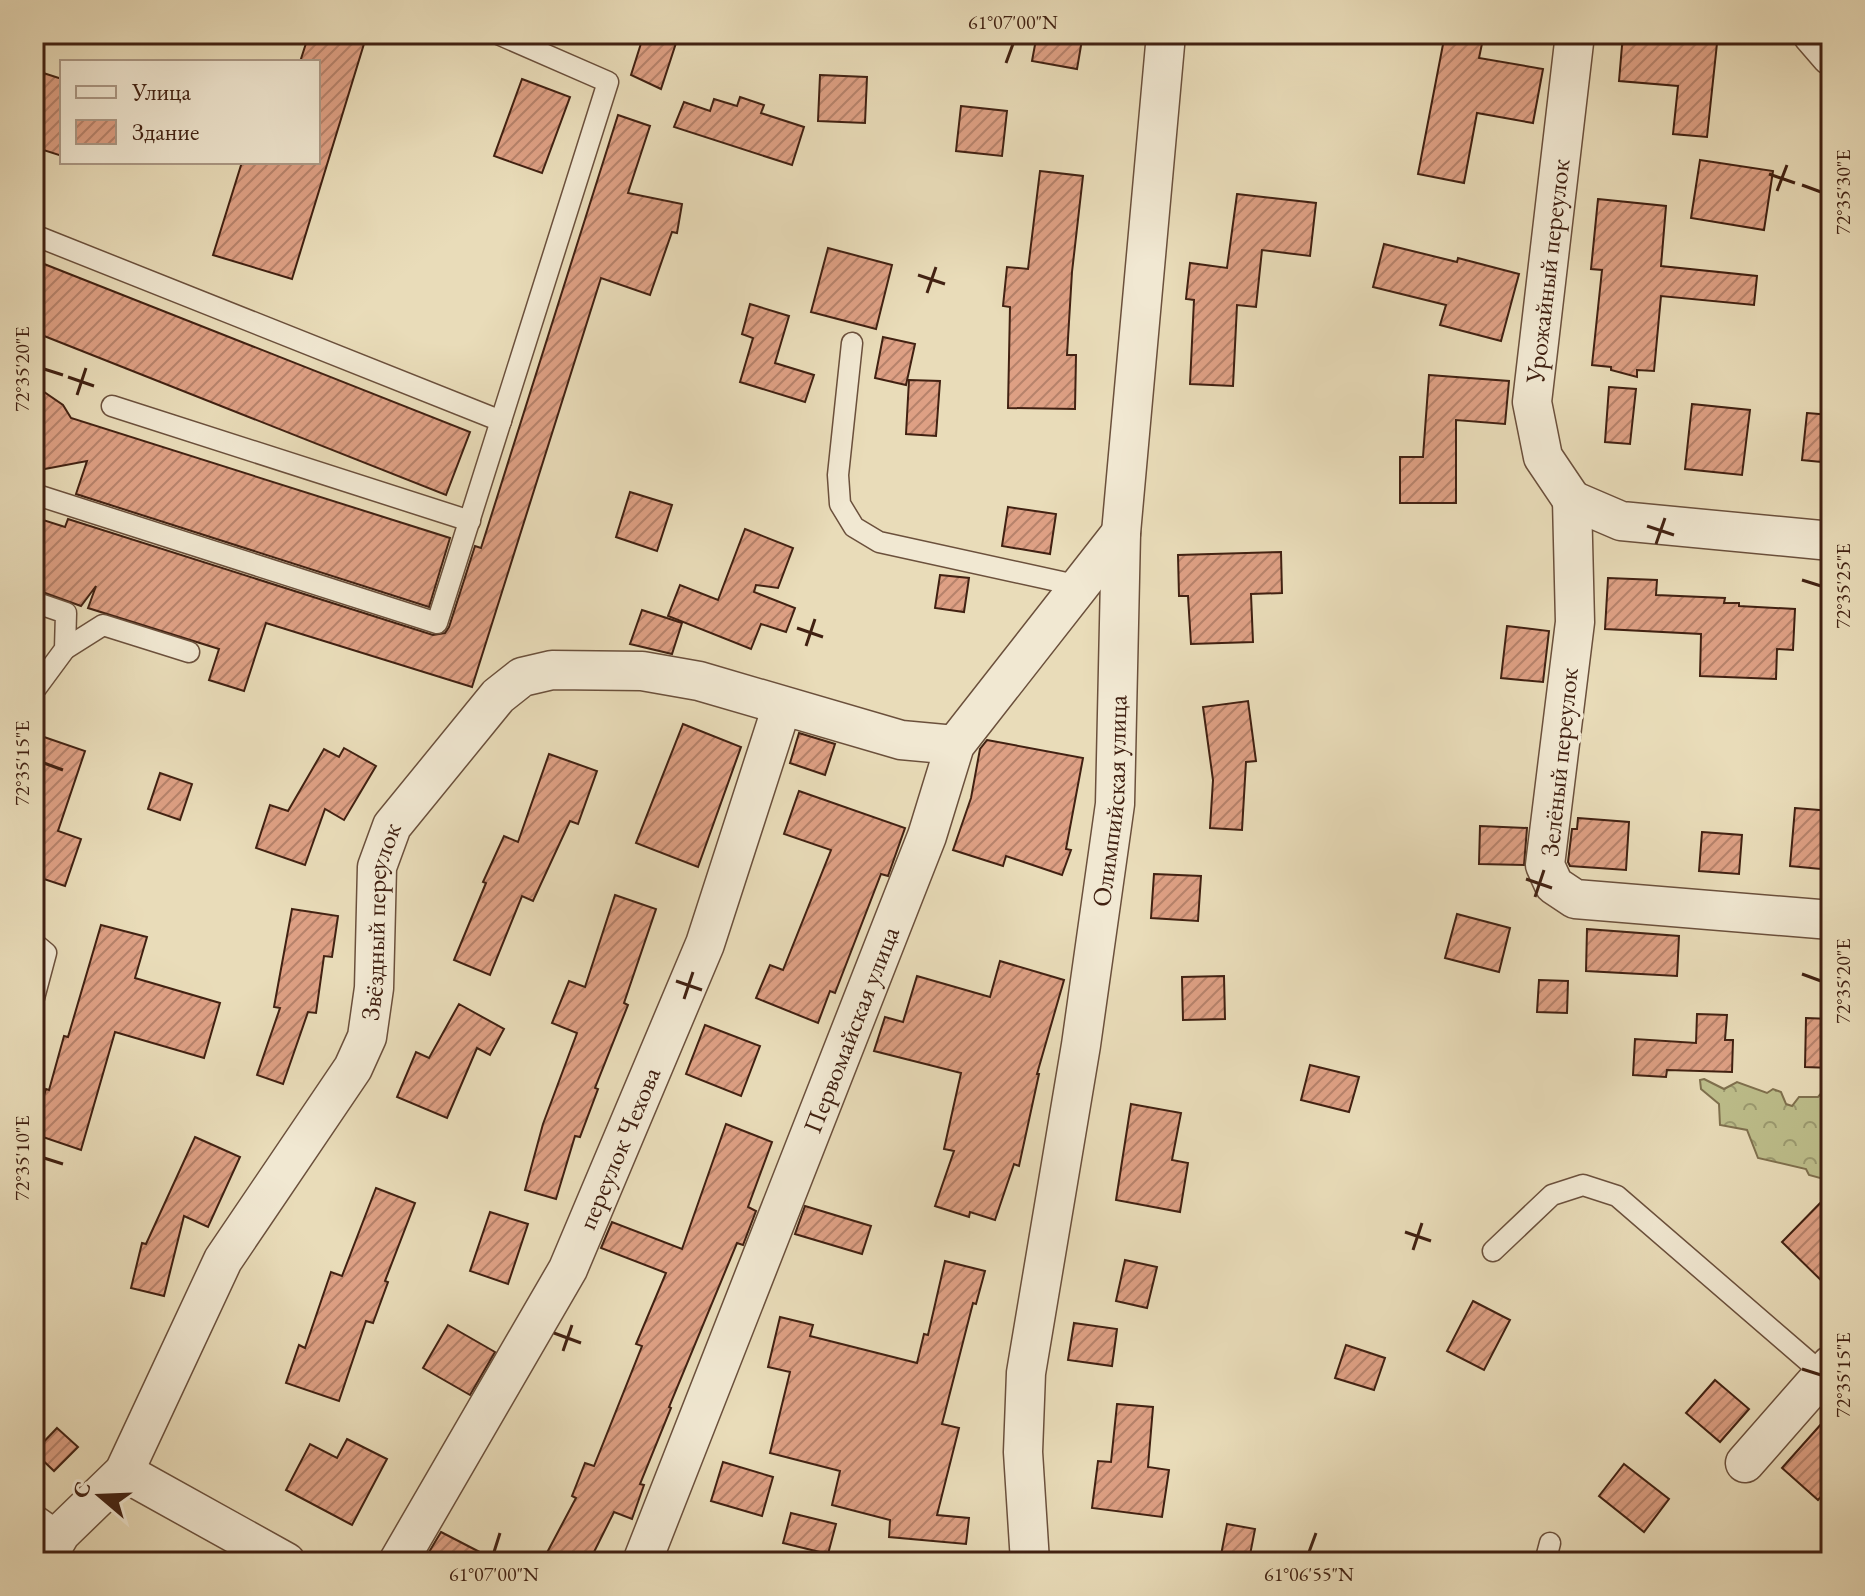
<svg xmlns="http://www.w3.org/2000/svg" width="1865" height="1596" viewBox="0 0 1865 1596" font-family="'EB Garamond',serif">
<defs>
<pattern id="forest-crowns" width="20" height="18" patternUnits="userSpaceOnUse" patternTransform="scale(2)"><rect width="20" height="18" fill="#bdbe8b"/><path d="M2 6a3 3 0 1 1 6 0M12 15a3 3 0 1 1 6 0" fill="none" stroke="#9b9a70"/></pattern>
<pattern id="building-hatch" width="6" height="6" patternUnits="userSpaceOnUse" patternTransform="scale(2)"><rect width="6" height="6" fill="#dea084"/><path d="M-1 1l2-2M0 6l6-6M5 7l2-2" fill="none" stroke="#b6826b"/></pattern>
</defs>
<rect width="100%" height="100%" fill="#e9dcb9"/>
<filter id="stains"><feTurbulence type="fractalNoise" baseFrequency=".0025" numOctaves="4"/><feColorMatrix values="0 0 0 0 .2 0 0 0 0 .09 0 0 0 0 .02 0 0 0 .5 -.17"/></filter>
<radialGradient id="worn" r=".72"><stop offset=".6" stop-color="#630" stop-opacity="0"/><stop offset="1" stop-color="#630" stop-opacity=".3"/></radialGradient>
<path fill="url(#forest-crowns)" stroke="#7f704e" stroke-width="2" d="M1704,1079L1724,1089L1737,1082L1767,1093L1773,1089L1781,1092L1786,1104L1792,1106L1799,1097H1818L1831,1082V1181L1809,1175L1806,1169L1758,1158L1747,1130L1720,1125L1719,1104L1701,1089L1700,1080Z"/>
<g fill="url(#building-hatch)" stroke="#412112" stroke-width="2">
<path d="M309,34H367L292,279L213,255L242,162H318V62H300Z"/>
<path d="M644,34H656L676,43L661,89L631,75Z"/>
<path d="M1037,34H1083L1077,69L1032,61Z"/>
<path d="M1445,34H1484L1479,58L1543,69L1533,123L1477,113L1464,183L1418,174Z"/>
<path d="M1623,34L1683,37L1684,34H1718L1707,137L1673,134L1678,86L1619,81Z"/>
<path d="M34,70L62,79V156L34,147Z"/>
<path d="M820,75L867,77L865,123L818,121Z"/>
<path d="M522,79L570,97L542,173L494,156Z"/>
<path d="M740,97L764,105L761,113L804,127L792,165L674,127L684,102L710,111L714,99L737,106Z"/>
<path d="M961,106L1007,111L1002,156L956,151Z"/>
<path d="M618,115L650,126L628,193L682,204L677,233L672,232L650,295L601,278L472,687L266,623L244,691L209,680L219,649L88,608L96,586L81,606L34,589V517L65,527L68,519L433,635L445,633L449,627L475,546L481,548Z"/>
<path d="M1700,160L1773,171L1764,230L1691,218Z"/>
<path d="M1040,171L1083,176L1072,272L1067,355H1076L1075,409L1008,408L1010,307L1003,306L1007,267L1028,269Z"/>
<path d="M1237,194L1316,203L1310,256L1262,250L1256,307L1237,305L1233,386L1190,384L1194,300L1186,299L1190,263L1227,268Z"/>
<path d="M1598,199L1666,206L1661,266L1757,276L1754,305L1661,296L1654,371L1637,370V377L1611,370V367L1592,365L1602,270L1591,269Z"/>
<path d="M1384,244L1457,262L1458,258L1519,274L1501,341L1440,325L1446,305L1373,287Z"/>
<path d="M828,248L892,265L876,329L811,312Z"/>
<path d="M34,260L470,432L446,495L34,332Z"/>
<path d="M750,304L789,316L775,363L814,375L805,402L740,382L753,338L742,334Z"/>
<path d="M883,337L915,344L906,385L875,378Z"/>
<path d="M1429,375L1509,381L1505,424L1456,420V503H1400V457H1423Z"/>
<path d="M909,380L940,381L936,436L906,434Z"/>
<path d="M34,385L63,405L71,418L450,538L429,607L76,494L87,461L34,471Z"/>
<path d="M1609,387L1636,389L1630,444L1605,442Z"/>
<path d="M1692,404L1750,410L1742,475L1685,469Z"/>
<path d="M1807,413L1831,415V463L1802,460Z"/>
<path d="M630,492L672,505L657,551L616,537Z"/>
<path d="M1008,507L1056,514L1050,554L1002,546Z"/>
<path d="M745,529L793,548L778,588L756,585L754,592L795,608L786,632L761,624L751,649L668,616L680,585L718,600Z"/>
<path d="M1281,552L1282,593L1251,594L1253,642L1191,644L1188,596H1179L1178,555Z"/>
<path d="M940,575L969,578L964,612L935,608Z"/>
<path d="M1608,578L1657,580L1656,595L1725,598L1724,603H1739V606L1795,609L1793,650L1777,649L1776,679L1700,676L1701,634L1605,629Z"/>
<path d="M642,610L682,623L672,654L630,644Z"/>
<path d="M1507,626L1549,631L1543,682L1501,678Z"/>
<path d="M1248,701L1256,761L1246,762L1242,830L1210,828L1213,780L1203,707Z"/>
<path d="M683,724L741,747L698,867L636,843Z"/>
<path d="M799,733L835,744L825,775L790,763Z"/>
<path d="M44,737L85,751L58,831L81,839L65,886L41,878L38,887L34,886V765Z"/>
<path d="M987,740L1083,758L1066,849L1071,850L1062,875L1006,856L1003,866L953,850L971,798L980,749Z"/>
<path d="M344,748L376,766L344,820L325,809L305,865L256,848L270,805L288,811L324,749L339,757Z"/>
<path d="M549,754L597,771L578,824L570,821L533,901L522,896L490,975L454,960L486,883L483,882L504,836L518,842Z"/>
<path d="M160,773L192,784L180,820L148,809Z"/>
<path d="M799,791L905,828L888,876L881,874L835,993L830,991L818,1023L756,998L770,965L783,970L831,850L784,834Z"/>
<path d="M1795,808L1831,811V870L1790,866Z"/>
<path d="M1578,818L1629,822L1626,870L1570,866L1568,862L1572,829H1577Z"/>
<path d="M1480,826L1527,828L1524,865L1479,864Z"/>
<path d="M1702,832L1742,835L1739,874L1699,871Z"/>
<path d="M1154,874L1201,876L1198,921L1151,918Z"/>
<path d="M615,895L656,909L624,1003L628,1005L595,1088L598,1089L580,1137L575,1136L556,1199L525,1190L543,1124L577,1033L552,1023L569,981L585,987Z"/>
<path d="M292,909L338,916L332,957L324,956L316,1013L308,1012L283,1084L257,1075L280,1008L274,1007Z"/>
<path d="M1457,914L1510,928L1499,972L1445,958Z"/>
<path d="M101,925L147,937L135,978L220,1003L204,1058L115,1032L81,1150L34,1134V1126L46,1089L49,1090L64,1036L68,1037Z"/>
<path d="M1587,929L1679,936L1677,976L1586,971Z"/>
<path d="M1000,961L1064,980L1037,1074H1039L1019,1166L1014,1164L995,1220L970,1212L969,1217L935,1206L954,1151L944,1149L961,1073L874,1051L885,1017L903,1022L917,976L990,997Z"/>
<path d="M1224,976L1225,1019L1183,1020L1182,977Z"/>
<path d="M1539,980L1568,981L1567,1013L1537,1012Z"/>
<path d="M459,1004L504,1029L490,1055L477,1048L447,1118L397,1097L416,1052L429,1058Z"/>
<path d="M1697,1014L1727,1015L1725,1040H1733L1732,1072L1667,1070L1666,1077L1633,1075L1635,1039L1696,1043Z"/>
<path d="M1806,1018L1831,1019V1068L1805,1067Z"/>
<path d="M705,1025L760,1046L741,1096L686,1074Z"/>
<path d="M1310,1065L1359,1077L1349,1112L1301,1100Z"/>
<path d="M1131,1104L1181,1113L1172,1160L1188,1163L1180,1212L1116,1200Z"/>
<path d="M726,1124L772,1142L748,1207L756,1211L743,1245L737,1243L669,1407L671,1408L640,1484L644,1485L632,1519L614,1512L589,1562H542L576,1498L572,1496L585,1463L594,1466L642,1346L636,1344L666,1273L601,1248L612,1222L682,1249Z"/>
<path d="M195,1137L240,1157L208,1227L184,1216L164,1296L131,1288L142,1243L146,1244Z"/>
<path d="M376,1188L415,1203L385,1281L388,1282L373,1323L366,1321L339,1401L286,1383L299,1345L305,1348L331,1272L342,1276Z"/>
<path d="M1831,1192V1290L1782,1242Z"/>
<path d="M805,1206L871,1226L862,1254L795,1234Z"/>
<path d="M490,1212L528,1224L508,1284L470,1271Z"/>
<path d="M1125,1260L1157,1267L1147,1308L1116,1301Z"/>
<path d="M945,1261L985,1271L976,1304L973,1303L942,1424L959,1428L937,1515L969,1518L966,1544L889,1537L890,1520L832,1505L840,1471L770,1453L790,1372L768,1367L780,1317L813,1325L810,1336L917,1363L924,1334L928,1335Z"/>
<path d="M1473,1301L1510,1320L1484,1370L1447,1351Z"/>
<path d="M1074,1323L1117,1329L1112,1366L1068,1360Z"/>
<path d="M448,1325L495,1352L470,1395L423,1368Z"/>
<path d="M1346,1345L1385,1358L1374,1390L1335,1378Z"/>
<path d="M1715,1380L1749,1409L1720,1442L1686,1413Z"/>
<path d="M1117,1404L1153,1407L1148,1467L1169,1470L1162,1517L1092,1508L1098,1461L1111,1462Z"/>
<path d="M1831,1413V1485L1818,1500L1782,1468Z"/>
<path d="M57,1428L78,1447L54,1471L34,1452Z"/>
<path d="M347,1439L387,1459L352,1525L286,1490L310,1444L337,1458Z"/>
<path d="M723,1462L773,1477L762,1516L711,1501Z"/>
<path d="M1624,1464L1669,1499L1644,1532L1599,1496Z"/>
<path d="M791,1513L836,1524L828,1554L783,1543Z"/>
<path d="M1227,1524L1255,1529L1249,1560L1221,1555Z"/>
<path d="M441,1532L499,1562H423Z"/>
</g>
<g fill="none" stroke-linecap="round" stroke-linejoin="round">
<defs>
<g id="lane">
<path d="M34,235L501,421"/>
<path d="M852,343L838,475L840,504L854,527L879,542L1080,586"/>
<path d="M112,406L470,521"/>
<path d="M34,494L437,623L608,82L498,34"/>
<path d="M34,602L66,613L65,649L34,691"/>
<path d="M65,649L103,625L189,652"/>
<path d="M34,943L46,953L34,998"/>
<path d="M1493,1251L1552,1195L1583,1185L1617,1196L1823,1374"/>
<path d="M34,1514L61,1533"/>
<path d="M1545,1562L1550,1543"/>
</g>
<g id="street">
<path d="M1812,34L1831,56"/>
<path d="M1572,500L1575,622L1545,865L1554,885L1575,899L1831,920"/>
<path id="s1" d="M1572,500L1543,457L1532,402L1575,34"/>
<path d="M1572,500L1621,521L1831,541"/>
<path d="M1745,1463L1831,1365"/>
<path d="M124,1472L286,1562"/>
<path id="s2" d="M44,1562L61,1533L124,1472L223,1260L353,1068L367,1037L374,988L377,867L392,826L498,696L522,677L552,670L642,671L699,681L901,740L955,745"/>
<path id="s3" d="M398,1562L568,1269L705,944L782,706"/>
<path id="s4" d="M642,1562L927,836L955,745L1121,533"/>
<path id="s5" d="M1030,1562L1023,1452L1026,1373L1081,1045L1115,804L1121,533L1166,34"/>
</g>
</defs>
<use href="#lane" stroke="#6b503c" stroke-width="23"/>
<use href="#street" stroke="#6b503c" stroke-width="41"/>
<use href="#lane" stroke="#f1e8d2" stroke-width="20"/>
<use href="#street" stroke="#f1e8d2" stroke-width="38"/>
</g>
<path fill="none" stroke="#412112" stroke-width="3" d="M1006,63L1013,44M1769,174L1795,183M1802,185L1821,192M1777,191L1787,165M918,275L945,284M927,293L936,267M44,369L63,375M68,377L94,386M77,395L86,368M1647,526L1674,535M1656,544L1665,518M1802,580L1821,586M797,628L823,637M806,646L815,619M44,763L63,770M1526,879L1552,888M1535,897L1544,870M1802,974L1821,981M676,981L702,990M684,999L693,972M44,1158L63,1164M1405,1232L1431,1241M1413,1250L1422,1223M554,1333L581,1343M563,1351L572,1325M1802,1369L1821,1375M494,1552L500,1533M1309,1552L1316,1533"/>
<g text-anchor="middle" stroke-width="7" stroke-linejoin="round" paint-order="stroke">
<g font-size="26" fill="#412112" stroke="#f1e8d2">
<text dy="9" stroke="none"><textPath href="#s1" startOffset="240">Урожайный переулок</textPath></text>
<text transform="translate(1559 762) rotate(-84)" y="9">Зелёный переулок</text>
<text dy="9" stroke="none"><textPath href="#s5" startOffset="768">Олимпийская улица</textPath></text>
<text dy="9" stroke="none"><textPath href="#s2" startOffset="738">Звёздный переулок</textPath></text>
<text dy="9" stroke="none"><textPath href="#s4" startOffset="572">Первомайская улица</textPath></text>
<text dy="9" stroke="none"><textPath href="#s3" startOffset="470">переулок Чехова</textPath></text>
</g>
</g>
<rect width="1865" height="1596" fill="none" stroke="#e9dcb9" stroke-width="88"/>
<rect x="60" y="60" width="260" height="104" fill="#f1e8d2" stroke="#ab9885" stroke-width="2"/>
<rect x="76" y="86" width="40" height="12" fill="#f1e8d2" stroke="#ab9885" stroke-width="2"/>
<text x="132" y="100" font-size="24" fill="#412112">Улица</text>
<rect x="76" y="120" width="40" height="24" fill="url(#building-hatch)" stroke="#ab9885" stroke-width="2"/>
<text x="132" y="140" font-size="24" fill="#412112">Здание</text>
<g transform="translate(100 1496) rotate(289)" stroke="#f1e8d2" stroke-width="6" paint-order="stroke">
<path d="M0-6L14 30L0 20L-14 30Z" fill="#412112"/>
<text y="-12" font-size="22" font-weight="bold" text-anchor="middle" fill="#412112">С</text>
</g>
<rect x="44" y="44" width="1777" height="1508" fill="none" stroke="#412112" stroke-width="3"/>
<g font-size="20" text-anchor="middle" fill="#412112">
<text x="1013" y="29">61°07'00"N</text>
<text transform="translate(1843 192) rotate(-90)" y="7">72°35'30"E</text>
<text transform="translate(22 369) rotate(-90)" y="7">72°35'20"E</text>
<text transform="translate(1843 586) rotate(-90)" y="7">72°35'25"E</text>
<text transform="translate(22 763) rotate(-90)" y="7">72°35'15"E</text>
<text transform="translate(1843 981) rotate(-90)" y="7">72°35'20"E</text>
<text transform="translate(22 1158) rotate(-90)" y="7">72°35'10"E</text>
<text transform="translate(1843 1375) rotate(-90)" y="7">72°35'15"E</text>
<text x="494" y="1581">61°07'00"N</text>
<text x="1309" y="1581">61°06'55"N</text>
</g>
<rect width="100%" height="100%" filter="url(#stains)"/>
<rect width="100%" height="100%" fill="url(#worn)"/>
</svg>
